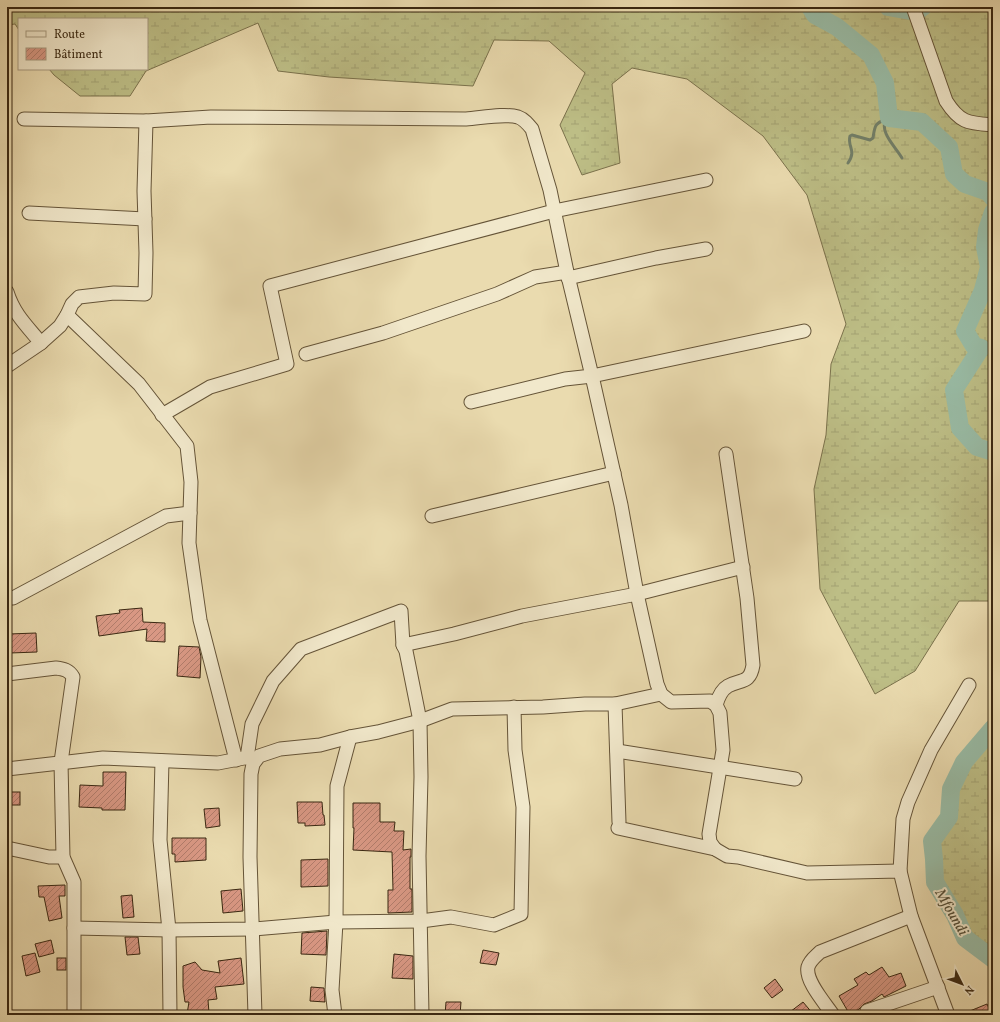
<svg xmlns="http://www.w3.org/2000/svg" width="1000" height="1022" viewBox="0 0 1000 1022" font-family="Vollkorn,serif">
<defs>
<pattern id="wetland-marsh" width="20" height="14" patternUnits="userSpaceOnUse"><rect width="20" height="14" fill="#bdbe86"/><path d="M1 5h8M5 5V1M11 12h8M15 12V8" fill="none" stroke="#a3a373"/></pattern>
<pattern id="building-hatch" width="6" height="6" patternUnits="userSpaceOnUse"><rect width="6" height="6" fill="#d99884"/><path d="M-1 1l2-2M0 6l6-6M5 7l2-2" fill="none" stroke="#b17c6b"/></pattern>
</defs>
<rect width="100%" height="100%" fill="#eadbaf"/>
<filter id="stains"><feTurbulence type="fractalNoise" baseFrequency=".005" numOctaves="4"/><feColorMatrix values="0 0 0 0 .2 0 0 0 0 .09 0 0 0 0 .02 0 0 0 .5 -.17"/></filter>
<radialGradient id="worn" r=".72"><stop offset=".6" stop-color="#630" stop-opacity="0"/><stop offset="1" stop-color="#630" stop-opacity=".3"/></radialGradient>
<g fill="url(#wetland-marsh)" stroke="#7b724c">
<path d="M7,7H993V601H959L915,671L875,694L820,589L814,489L826,435L831,364L846,324L807,195L763,136L687,79L632,68L612,84L620,163L582,175L560,125L585,73L549,41L494,40L473,86L329,77L278,71L258,23L146,71L130,96H80L54,75L49,69H147V19H19V30L15,24L7,25Z"/>
<path d="M993,728V959L965,938L955,915L935,882L934,859L932,841L949,817L951,789L964,762Z"/>
</g>
<g fill="none" stroke-linecap="round" stroke-linejoin="round">
<g stroke="#73806a" stroke-width="3">
<path d="M848,163C857,150 847,147 850,136L852,135L870,140L873,138C875,126 874,124 886,119C879,132 895,146 902,158"/>
<path d="M990,922L992,945L991,957"/>
</g>
<g stroke="#99bca6" stroke-width="18">
<path d="M810,7L815,15L837,27L871,55L885,83L889,118L922,122L949,147L954,174L965,184L988,192L993,198"/>
<path d="M888,7L916,12L923,7"/>
<path d="M993,212L987,230L985,247L989,267L983,290L965,331L974,346L981,348L954,390L960,428L977,447L993,452"/>
<path d="M993,728L964,762L951,789L949,817L932,841L934,859L935,882L955,915L965,938L993,959"/>
</g>
</g>
<g fill="url(#building-hatch)" stroke="#392711">
<path d="M142,608L143,622L165,623V642L146,641L147,629L99,636L96,616L120,613L119,610Z"/>
<path d="M36,633L37,652L10,653L9,634Z"/>
<path d="M179,646L199,647L201,657L200,678L177,676Z"/>
<path d="M103,772H126L125,810H102V808L79,807L80,785L103,786Z"/>
<rect x="7" y="792" width="13" height="13"/>
<path d="M297,802H322L323,815H324L325,825L305,826V823H298Z"/>
<path d="M353,803H380V822H395L394,831H404L403,850L411,849V857H410V889H412V912L388,913V890H393L392,852L353,850L354,828H353Z"/>
<path d="M219,808L220,826L206,828L204,809Z"/>
<path d="M172,838H206V860L175,862V854H172Z"/>
<path d="M328,859V886L301,887V860Z"/>
<path d="M65,885V896H59L62,918L49,921L44,897H39L38,886Z"/>
<path d="M241,889L243,911L223,913L221,891Z"/>
<path d="M132,895L134,917L123,918L121,896Z"/>
<path d="M327,931L326,955L301,954L302,933Z"/>
<path d="M125,937H138L140,954L127,955Z"/>
<path d="M51,940L54,953L39,957L35,944Z"/>
<path d="M483,950L499,953L496,965L480,963Z"/>
<path d="M35,953L40,972L26,976L22,956Z"/>
<path d="M394,954L413,956V979L392,978Z"/>
<rect x="57" y="958" width="9" height="12"/>
<path d="M241,958L244,984L215,987L217,999L208,1000L209,1013L187,1014L189,1002H185L183,987V966L195,962L202,970L220,973L218,961Z"/>
<path d="M882,967L889,977L901,973L906,986L884,997L882,994L872,1001L864,1004L859,1009L850,1015L839,996L858,985L854,979L866,972L869,975Z"/>
<path d="M775,979L783,990L772,998L764,988Z"/>
<path d="M311,987L324,988L325,1002L310,1001Z"/>
<path d="M446,1002H461L460,1015H445Z"/>
<path d="M803,1002L814,1015H786Z"/>
<path d="M987,1004L992,1015H960Z"/>
</g>
<g fill="none" stroke-linecap="round" stroke-linejoin="round">
<defs>
<g id="minor">
<path d="M913,7L946,101C960,123 968,123 993,125"/>
<path d="M24,119L146,121L211,117L466,119C481,118 504,113 518,117C524,119 528,124 532,129L550,190L567,272L592,376L621,505L637,594L657,684L661,694L671,702L710,701L716,705L720,713L723,750L709,834L710,842L715,849"/>
<path d="M29,213L145,219"/>
<path d="M568,278L656,258L706,249"/>
<path d="M7,292C14,314 26,325 41,343"/>
<path d="M67,315L139,384L187,446L191,482L189,543L200,620L236,760"/>
<path d="M306,354L383,333L497,294L535,277L567,272"/>
<path d="M7,366L41,343L60,326L67,315L72,304L79,297L114,293L145,294L146,253L144,191L146,121"/>
<path d="M471,402L565,379L592,376L804,331"/>
<path d="M162,415L210,387L287,364L270,286L554,211L706,180"/>
<path d="M432,516L614,473"/>
<path d="M13,598L166,516L190,513"/>
<path d="M403,645L454,634L522,616L637,594L743,567"/>
<path d="M7,674L56,668C64,669 69,670 73,677L61,762L63,857L74,882V1015"/>
<path d="M615,704L619,822"/>
<path d="M716,705C718,698 721,690 728,686C741,679 750,684 753,665L747,598L726,454"/>
<path d="M617,751L795,779"/>
<path d="M247,758L252,724L273,681L301,649L401,611L403,645L406,651L420,721L421,777L419,856L422,1015"/>
<path d="M162,761L160,840L169,930L170,1015"/>
<path d="M7,769L103,758L218,763L244,758"/>
<path d="M618,828L715,849L727,856L738,857L807,873L900,871L911,916L948,1015"/>
<path d="M7,848L49,857H63"/>
<path d="M900,871L903,819L908,802L931,750L969,685"/>
<path d="M74,928L169,930L253,929L336,922L421,921L451,917L494,925L521,914L523,807L515,750L514,707"/>
<path d="M867,1011L938,987"/>
<path d="M255,1015L250,857L251,774L253,764L259,756L280,749L320,745L350,737L378,732L420,721L452,709L543,707L585,704H615L661,694"/>
<path d="M335,1015L332,990L336,922L337,786L350,737"/>
<path d="M833,1015C825,1003 805,981 808,967C810,960 815,957 820,952L911,916"/>
</g>
</defs>
<use href="#minor" stroke="#655438" stroke-width="15"/>
<use href="#minor" stroke="#f1e8cb" stroke-width="13"/>
</g>
<g text-anchor="middle" stroke-width="4" stroke-linejoin="round" paint-order="stroke">
<g font-size="15" font-style="italic" fill="#514c36" stroke="#f1e8cb">
<text transform="translate(952 912) rotate(60)" y="5">Mfoundi</text>
</g>
</g>
<rect width="1000" height="1022" fill="none" stroke="#eadbaf" stroke-width="24"/>
<rect x="8" y="8" width="984" height="1006" fill="none" stroke="#392711" stroke-width="2"/>
<rect x="12" y="12" width="976" height="998" fill="none" stroke="#392711"/>
<rect x="18" y="18" width="130" height="52" fill="#f1e8cb" stroke="#a79b81"/>
<rect x="26" y="31" width="20" height="6" fill="#f1e8cb" stroke="#a79b81"/>
<text x="54" y="38" font-size="12" fill="#392711">Route</text>
<rect x="26" y="48" width="20" height="12" fill="url(#building-hatch)" stroke="#a79b81"/>
<text x="54" y="58" font-size="12" fill="#392711">Bâtiment</text>
<g transform="translate(962 984) rotate(132)" stroke="#f1e8cb" stroke-width="3" paint-order="stroke">
<path d="M0-3L7 15L0 10L-7 15Z" fill="#392711"/>
<text y="-6" font-size="11" font-weight="bold" text-anchor="middle" fill="#392711">N</text>
</g>
<rect width="100%" height="100%" filter="url(#stains)"/>
<rect width="100%" height="100%" fill="url(#worn)"/>
</svg>
